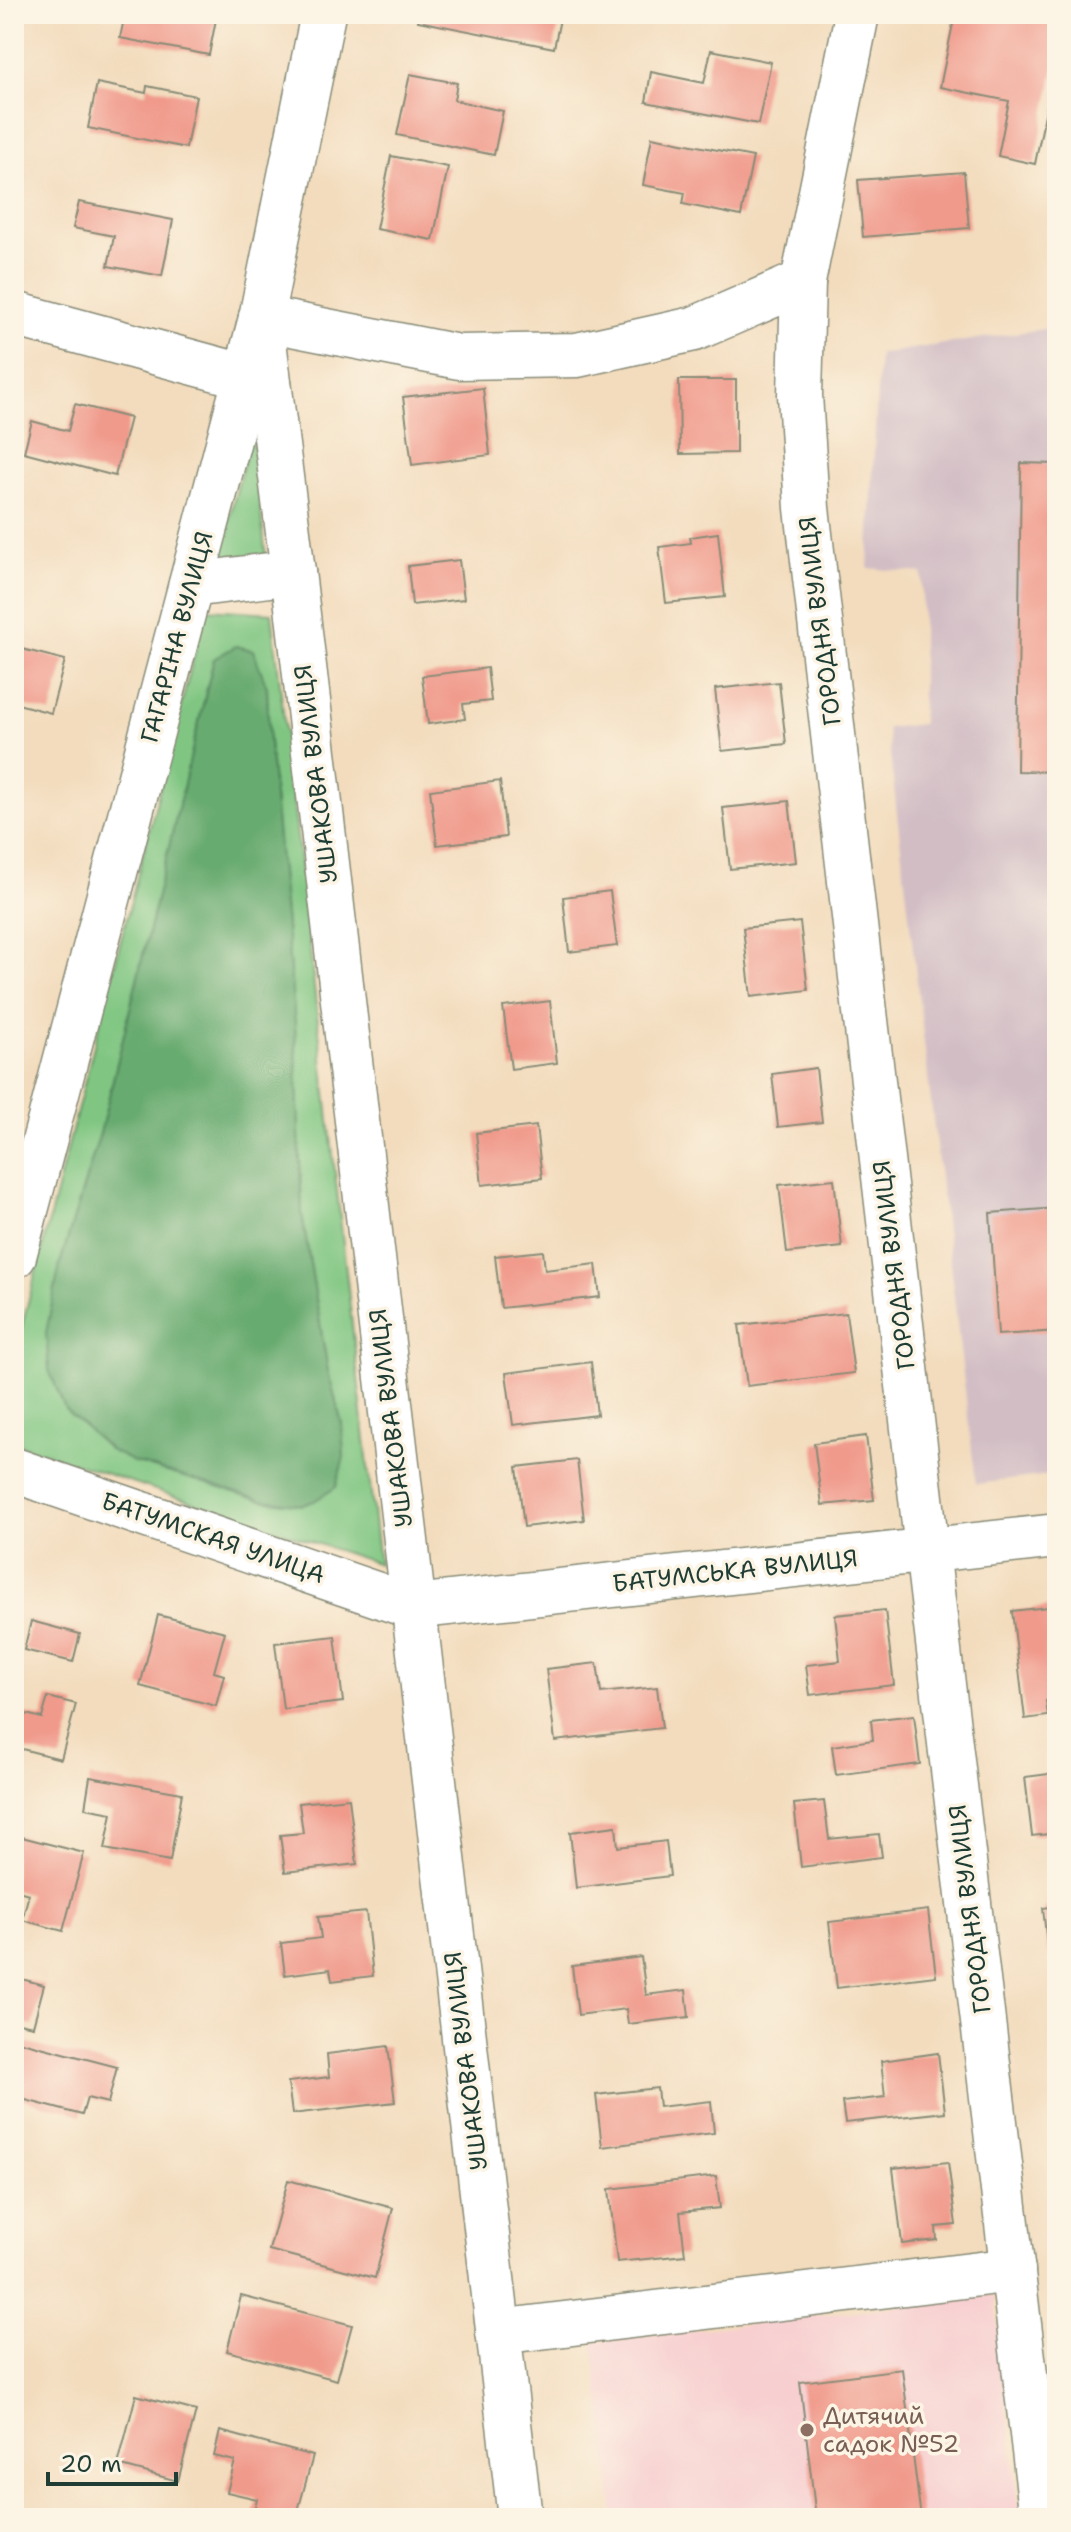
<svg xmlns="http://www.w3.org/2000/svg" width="1071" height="2532" viewBox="0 0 1071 2532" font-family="'Shantell Sans',sans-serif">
<rect width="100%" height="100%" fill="#fcf5e5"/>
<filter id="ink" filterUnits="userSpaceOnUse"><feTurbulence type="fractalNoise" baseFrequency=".0125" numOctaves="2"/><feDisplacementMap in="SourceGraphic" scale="16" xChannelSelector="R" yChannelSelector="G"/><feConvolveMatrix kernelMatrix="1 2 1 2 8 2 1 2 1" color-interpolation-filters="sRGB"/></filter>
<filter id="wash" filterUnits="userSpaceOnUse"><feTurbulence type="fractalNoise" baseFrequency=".006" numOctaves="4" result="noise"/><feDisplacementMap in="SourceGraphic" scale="32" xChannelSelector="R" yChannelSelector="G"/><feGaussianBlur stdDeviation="1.8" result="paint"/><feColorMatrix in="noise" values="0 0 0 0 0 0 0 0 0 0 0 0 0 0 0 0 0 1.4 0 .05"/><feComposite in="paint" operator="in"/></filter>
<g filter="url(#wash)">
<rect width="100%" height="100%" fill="#f3dcbd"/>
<path fill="#f7cfd0" d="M994,2295L1020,2518H614L593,2342Z"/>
<path fill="#d2bdc5" d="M1057,327V1474L976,1484L887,728L922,724V573L868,568L879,354Z"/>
<g fill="#80c682" stroke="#50825b" stroke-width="2" fill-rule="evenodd">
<path d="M252,431L267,568L217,565Z"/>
<path d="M206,609L272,613L379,1564L14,1443V1357ZM236,646L267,687L269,741L295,1024L302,1214L328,1372L342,1424L261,1500L134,1462L111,1451L65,1409L60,1264L101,1130L214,659Z"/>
</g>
<path fill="#68ab70" stroke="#447452" stroke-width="2" d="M236,646L253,650L267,687L269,741L295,1024L302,1214L328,1372L342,1424L344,1457L336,1487L314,1501L303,1505L261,1500L134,1462L111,1451L65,1409L49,1370L46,1333L60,1264L101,1130L214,659Z"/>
<g id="blocks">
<g fill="#f09a8b">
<path d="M125,14H217L209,55L120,38Z"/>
<path d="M419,14H561L554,48L418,21Z"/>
<path d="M955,14H1038L1057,18V55L1035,164L998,156L1009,101L940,87Z"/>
<path d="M711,50L771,62L758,124L646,102L651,72L704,83Z"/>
<path d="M410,74L457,83L454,100L503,111L494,155L397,135Z"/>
<path d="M97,83L146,93L147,86L196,96L186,148L88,128Z"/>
<path d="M652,137L753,157L741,216L683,204L685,193L643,185Z"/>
<path d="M391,156L448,167L433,240L376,229Z"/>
<path d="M964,172L969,228L863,237L858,180Z"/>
<path d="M79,202L173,220L162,276L108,266L114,236L73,228Z"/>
<path d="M679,380H736V453L680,454Z"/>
<path d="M483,388L490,455L412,465L403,397Z"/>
<path d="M75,404L130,418L115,476L24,452L32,421L68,431Z"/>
<path d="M1021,463L1057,464V772L1017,771Z"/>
<path d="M718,533L725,597L666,603L659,547L691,543L690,537Z"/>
<path d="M459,560L464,599L412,605L408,566Z"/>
<path d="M14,647L65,660L51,713L14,703Z"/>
<path d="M487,668L491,701L463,704L465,719L428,724L422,676Z"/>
<path d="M779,682L786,744L722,751L715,689Z"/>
<path d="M500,781L506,837L437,845L430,790Z"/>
<path d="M789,801L796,862L730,869L723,808Z"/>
<path d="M610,891L617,946L569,952L563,897Z"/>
<path d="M800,922L808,990L751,997L743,928Z"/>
<path d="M550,1001L557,1063L511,1069L503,1007Z"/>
<path d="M816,1068L822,1122L778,1127L772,1074Z"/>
<path d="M536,1126L542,1178L482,1185L476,1133Z"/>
<path d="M834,1179L842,1247L787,1253L779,1185Z"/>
<path d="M1057,1208V1331L998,1335L990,1213Z"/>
<path d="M543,1251L545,1270L596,1264L600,1297L501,1308L495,1256Z"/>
<path d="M846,1313L854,1373L747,1386L739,1325Z"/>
<path d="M591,1362L597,1415L513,1425L506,1373Z"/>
<path d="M866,1436L874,1500L822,1505L814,1443Z"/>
<path d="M577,1460L584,1520L524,1527L517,1467Z"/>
<path d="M1057,1606V1700L1046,1701L1048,1716L1025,1719L1012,1611Z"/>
<path d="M885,1610L894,1685L810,1695L806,1665L840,1661L835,1615Z"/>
<path d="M158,1615L225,1632L214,1672L224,1675L216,1706L140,1686Z"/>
<path d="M31,1621L80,1634L73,1662L24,1650Z"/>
<path d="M335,1636L343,1702L283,1709L275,1643Z"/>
<path d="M597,1663L601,1693L657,1687L662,1728L555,1741L546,1669Z"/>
<path d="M48,1697L76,1704L61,1759L14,1747V1711L42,1718Z"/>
<path d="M914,1715L920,1764L836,1775L832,1746L873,1740L871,1720Z"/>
<path d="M1057,1773V1833L1032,1836L1025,1777Z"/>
<path d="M90,1777L182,1793L170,1861L105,1849L112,1813L85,1808Z"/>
<path d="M349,1798L357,1864L285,1872L280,1835L303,1833L299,1803Z"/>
<path d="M824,1801L829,1839L879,1834L882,1857L801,1867L794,1804Z"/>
<path d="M616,1826L618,1847L666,1841L670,1876L576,1888L570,1832Z"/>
<path d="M14,1835L84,1853L63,1931L22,1920L29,1894L14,1890Z"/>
<path d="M1057,1906V1952L1048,1953L1043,1908Z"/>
<path d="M928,1910L936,1976L837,1988L829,1922Z"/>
<path d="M366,1912L373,1976L332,1981L330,1969L285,1975L281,1943L321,1938L318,1917Z"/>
<path d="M641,1957L646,1995L686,1990L689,2017L628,2024L626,2009L578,2015L572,1966Z"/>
<path d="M14,1977L44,1985L33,2026L14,2022Z"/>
<path d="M14,2040L117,2067L108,2103L87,2098L82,2115L14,2097Z"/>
<path d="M388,2046L395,2102L292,2114L288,2082L329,2077L327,2054Z"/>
<path d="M938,2053L945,2112L845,2123L842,2102L885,2097L881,2061Z"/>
<path d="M657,2088L659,2107L711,2101L714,2133L602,2147L596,2095Z"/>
<path d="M948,2162L956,2225L936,2227L937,2240L902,2244L893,2168Z"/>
<path d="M716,2176L720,2208L680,2212L685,2255L617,2262L609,2189Z"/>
<path d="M288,2180L393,2208L375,2278L269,2250Z"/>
<path d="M241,2296L352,2325L337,2380L227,2351Z"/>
<path d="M902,2369L921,2518H816L800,2382Z"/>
<path d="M136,2395L196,2411L178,2481L118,2465Z"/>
<path d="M220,2431L313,2456L296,2518L252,2517L257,2499L227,2492L235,2461L214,2456Z"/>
</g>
</g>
</g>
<g filter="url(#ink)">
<use href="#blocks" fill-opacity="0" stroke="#898c78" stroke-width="2"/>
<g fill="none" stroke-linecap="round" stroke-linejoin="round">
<defs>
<g id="minor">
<path d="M857,14L803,282L800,395L807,508L927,1550L1042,2518"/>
<path d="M14,314L269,383"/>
<path d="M261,318L293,572L520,2518"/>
<path d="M261,318L459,357L577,355L694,329L803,282"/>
<path d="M191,585L293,572"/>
<path d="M14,1256L261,318L323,14"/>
<path d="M14,1470L413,1607L1057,1536"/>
<path d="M498,2332L1013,2270"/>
</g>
</defs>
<use href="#minor" stroke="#898c78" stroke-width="47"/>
<use href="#minor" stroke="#fff" stroke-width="44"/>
</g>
</g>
<circle fill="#8d6e63" stroke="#fcf5e5" stroke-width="3" cx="807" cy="2430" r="8"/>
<g text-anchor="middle" stroke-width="7" stroke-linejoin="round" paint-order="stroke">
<g font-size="24" fill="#1f3d34" stroke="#fcf5e5">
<text transform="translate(820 621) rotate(-97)" y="8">ГОРОДНЯ ВУЛИЦЯ</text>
<text transform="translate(177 637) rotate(-75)" y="8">ГАГАРІНА ВУЛИЦЯ</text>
<text transform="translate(316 774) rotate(-97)" y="8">УШАКОВА ВУЛИЦЯ</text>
<text transform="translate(894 1265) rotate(-97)" y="8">ГОРОДНЯ ВУЛИЦЯ</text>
<text transform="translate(391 1418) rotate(-97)" y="8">УШАКОВА ВУЛИЦЯ</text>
<text transform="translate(213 1538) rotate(19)" y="8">БАТУМСКАЯ УЛИЦА</text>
<text transform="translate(735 1571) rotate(-6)" y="8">БАТУМСЬКА ВУЛИЦЯ</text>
<text transform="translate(970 1909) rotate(-97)" y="8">ГОРОДНЯ ВУЛИЦЯ</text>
<text transform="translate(466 2061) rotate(-97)" y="8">УШАКОВА ВУЛИЦЯ</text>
</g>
<g font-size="24" fill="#785e54" stroke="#fcf5e5" text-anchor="start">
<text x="823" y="2424">Дитячий<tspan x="823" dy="28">садок №52</tspan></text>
</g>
</g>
<rect width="1071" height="2532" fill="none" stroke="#fcf5e5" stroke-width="48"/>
<path d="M48 2472v12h128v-12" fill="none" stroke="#1f3d34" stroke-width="4"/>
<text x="60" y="2472" font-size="24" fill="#1f3d34" stroke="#fcf5e5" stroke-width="6" paint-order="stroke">20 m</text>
</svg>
